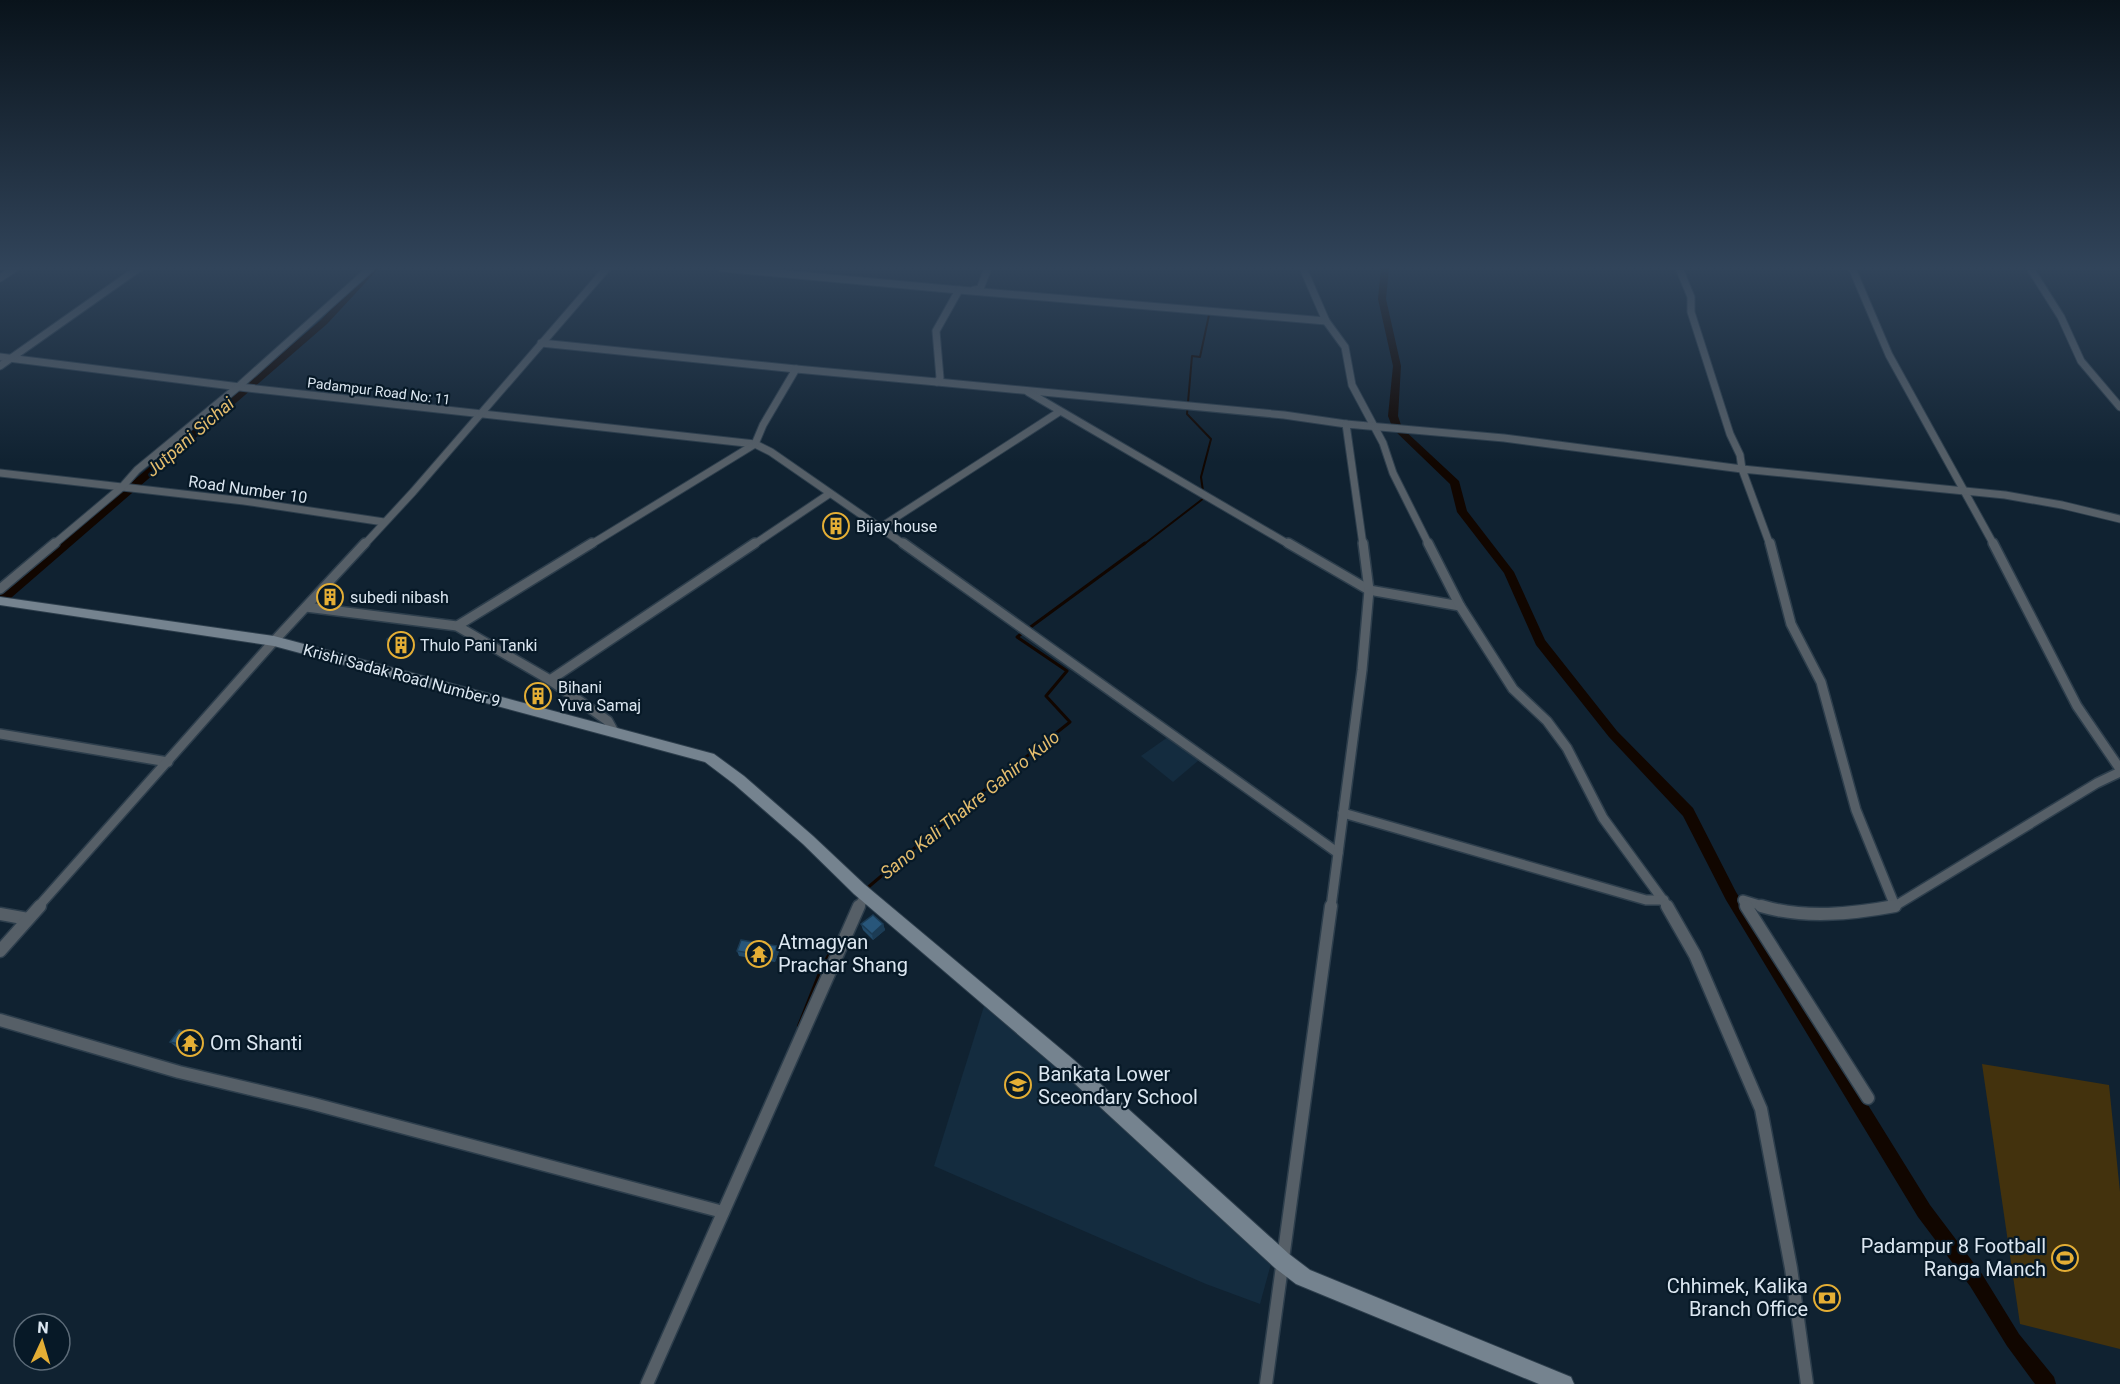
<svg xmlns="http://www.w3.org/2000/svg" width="2120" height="1384" viewBox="0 0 2120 1384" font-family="Roboto,sans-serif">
<rect width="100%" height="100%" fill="#102231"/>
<g fill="#142c3f">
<path d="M1168,737L1199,760L1173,782L1141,756Z"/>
<path d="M985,1003L1272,1260L1260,1304L1206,1284L934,1166Z"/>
</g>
<path fill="#43320d" d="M1982,1064L2109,1085L2120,1192V1349L2020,1324Z"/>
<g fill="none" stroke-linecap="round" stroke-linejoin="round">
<path stroke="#110600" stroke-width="2" d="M1143,545L1204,498L1201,477L1211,439L1187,414L1192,356L1200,357L1209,315"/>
<path stroke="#110600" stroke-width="3" d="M866,889L962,808L1070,722L1046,696L1067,671L1017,637L1145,543"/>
<path stroke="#110600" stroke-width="4" d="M799,1026L822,968L838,939"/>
<g fill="#110600" fill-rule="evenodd">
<path d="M370,268H379L327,324L4,604L0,605V595L321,320Z"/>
<path d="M1381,268H1389L1386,299L1401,366L1398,416L1402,428L1459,481L1467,511L1514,572L1545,640L1617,731L1693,808L1736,892L1930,1205L1982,1274L2019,1334L2054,1377L2056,1384H2035L2007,1346L1970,1286L1918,1217L1726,900L1683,816L1609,737L1536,645L1504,573L1457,512L1450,484L1393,429L1388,416L1393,366L1378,299Z"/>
</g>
<defs>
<g id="street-far2">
<path d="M722,268L959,290"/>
<path d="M1303,268L1326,321L1345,347L1352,385L1383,443L1393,473L1429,545"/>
<path d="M1852,268L1889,355L1994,545"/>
<path d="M2030,268L2061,317L2081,361L2120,407"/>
<path d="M0,278L15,268"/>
<path d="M974,290L980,289L988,268"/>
<path d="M541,343L796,369"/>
<path d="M0,357L248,388L755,444L771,452L905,545"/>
<path d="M0,366L139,268"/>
<path d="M937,382L1284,415L1346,424"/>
<path d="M1028,392L1290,545"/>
<path d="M0,473L244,501L384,522"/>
<path d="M881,527L1059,412"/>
<path d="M53,545L122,487L137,470L239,386L371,268"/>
<path d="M364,545L413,492L607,268"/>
<path d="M590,545L755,444L763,425L796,369L937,382L940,378L936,331L959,290L1326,321"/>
<path d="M753,545L829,494"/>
<path d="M1363,545L1346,424L1504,438L1742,469L1740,455L1730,434L1691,312V297L1679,268"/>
<path d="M1770,545L1742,469L2005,495L2062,505L2120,519"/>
</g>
<g id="street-far1">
<path d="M903,543L1338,853"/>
<path d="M1288,543L1369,590L1460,606"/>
<path d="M1428,543L1460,606L1513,689L1547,721L1567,748L1603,818L1668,907"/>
<path d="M1770,543L1791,624L1821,682L1856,810L1895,906L1887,907"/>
<path d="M1993,543L2077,706L2120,769"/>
<path d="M0,589L55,543"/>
<path d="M306,607L457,626L550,680L608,721L614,732"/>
<path d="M457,626L592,543"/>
<path d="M550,680L755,543"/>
<path d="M0,734L168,762"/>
<path d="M1343,813L1646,900H1664"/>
<path d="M1895,906L2097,783L2120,772"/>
<path d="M38,907L274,641L365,543"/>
<path d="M859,907L866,894"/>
<path d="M1331,907L1362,670L1369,590L1363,543"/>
<path d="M1747,907L1743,900L1766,907"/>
</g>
<g id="street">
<path d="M1667,906L1695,955L1761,1109L1791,1268L1807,1384"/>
<path d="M1746,906L1868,1098"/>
<path d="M1761,906C1804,919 1852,914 1895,906"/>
<path d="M0,914L28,919"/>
<path d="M0,951L40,906"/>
<path d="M0,1020L179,1072L310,1103L723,1212"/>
<path d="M647,1384L859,906"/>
<path d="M1266,1384L1331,906"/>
</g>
<path id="secondary" d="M0,597L274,636L714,754L744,776L813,836L864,884L1074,1060L1289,1254L1310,1270L1571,1377L1574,1384H1539L1296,1284L1275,1268L1062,1072L854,894L803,844L734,784L705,762L274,646L0,605Z"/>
</defs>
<use href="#street-far2" stroke="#2d3e4c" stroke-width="9"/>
<use href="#street-far1" stroke="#2d3e4c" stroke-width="12"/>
<use href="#street" stroke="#2d3e4c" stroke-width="15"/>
<use href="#secondary" stroke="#2d3e4c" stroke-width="2"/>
<use href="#street-far2" stroke="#565f67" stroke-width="7"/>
<use href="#street-far1" stroke="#565f67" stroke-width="9"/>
<use href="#street" stroke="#565f67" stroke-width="12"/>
<use href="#secondary" fill="#75838f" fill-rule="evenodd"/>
</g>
<g fill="#224a69">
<path d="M339,592L332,602L321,601L319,598Z"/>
<path d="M410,639L412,646L403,652H392L389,646Z"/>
<path d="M861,924H883L885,930L873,940L863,930Z"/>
<path d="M737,951H779L775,962L739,956Z"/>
<path d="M197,1034L204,1039L195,1051L176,1047L170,1042Z"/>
</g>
<g fill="#1c3c55">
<path d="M337,589L339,592L332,602L330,599Z"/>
<path d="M407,633L410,639L412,646L403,652L399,646Z"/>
<path d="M883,924L885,930L873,940L872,934Z"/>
<path d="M777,946L779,951L775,962L773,957Z"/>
<path d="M197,1034L204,1039L195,1051L188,1046Z"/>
</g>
<g fill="#28567a" stroke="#1c3c55" stroke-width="1.5">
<path d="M327,589H337L330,599L319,598Z"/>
<path d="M396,633H407L408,640L399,646H389L387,639Z"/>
<path d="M873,915L883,924L872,934L861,924Z"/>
<path d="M741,940L777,946L773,957L737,951Z"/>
<path d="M179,1030L197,1034L188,1046L170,1042Z"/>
</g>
<linearGradient id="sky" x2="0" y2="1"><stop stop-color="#09131b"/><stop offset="0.58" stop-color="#31445a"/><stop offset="1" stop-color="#31445a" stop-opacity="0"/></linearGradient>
<rect width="2120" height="462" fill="url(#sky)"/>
<defs>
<symbol id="building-ring" viewBox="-11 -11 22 22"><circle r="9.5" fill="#071927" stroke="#e4ae35" stroke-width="1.5"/><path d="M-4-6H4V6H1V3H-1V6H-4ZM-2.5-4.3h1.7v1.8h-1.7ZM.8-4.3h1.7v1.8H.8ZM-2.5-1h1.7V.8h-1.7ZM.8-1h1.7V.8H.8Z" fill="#e4ae35"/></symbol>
<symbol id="temple-ring" viewBox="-11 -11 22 22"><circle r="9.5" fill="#071927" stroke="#e4ae35" stroke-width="1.5"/><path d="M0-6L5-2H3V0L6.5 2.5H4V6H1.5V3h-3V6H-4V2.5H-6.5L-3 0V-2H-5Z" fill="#e4ae35"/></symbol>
<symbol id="school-ring" viewBox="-11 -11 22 22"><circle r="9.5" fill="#071927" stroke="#e4ae35" stroke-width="1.5"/><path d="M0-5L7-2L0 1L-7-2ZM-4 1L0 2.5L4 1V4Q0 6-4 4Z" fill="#e4ae35"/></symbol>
<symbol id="stadium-ring" viewBox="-11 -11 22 22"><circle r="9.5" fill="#071927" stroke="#e4ae35" stroke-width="1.5"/><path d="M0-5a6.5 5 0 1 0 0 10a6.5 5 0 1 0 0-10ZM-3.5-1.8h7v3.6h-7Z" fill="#e4ae35"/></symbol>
<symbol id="bank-ring" viewBox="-11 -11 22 22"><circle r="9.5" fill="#071927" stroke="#e4ae35" stroke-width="1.5"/><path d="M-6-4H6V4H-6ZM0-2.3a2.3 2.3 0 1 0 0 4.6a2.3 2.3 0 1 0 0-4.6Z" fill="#e4ae35"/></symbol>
</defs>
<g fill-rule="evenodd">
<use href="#building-ring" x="821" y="511" width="30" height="30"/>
<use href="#building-ring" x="315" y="582" width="30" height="30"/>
<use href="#building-ring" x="386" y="630" width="30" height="30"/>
<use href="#building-ring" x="523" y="681" width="30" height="30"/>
<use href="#temple-ring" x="744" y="939" width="30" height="30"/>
<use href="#temple-ring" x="175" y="1028" width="30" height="30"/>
<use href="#school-ring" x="1003" y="1070" width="30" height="30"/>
<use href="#stadium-ring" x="2050" y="1243" width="30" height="30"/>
<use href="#bank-ring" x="1812" y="1283" width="30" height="30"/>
</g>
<g text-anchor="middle" stroke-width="4.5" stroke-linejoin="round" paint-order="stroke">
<g font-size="14" fill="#dce7f1" stroke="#071927">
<text transform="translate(379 391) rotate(7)" y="5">Padampur Road No: 11</text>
</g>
<g font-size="16" fill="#dce7f1" stroke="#071927">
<text transform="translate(248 489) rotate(8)" y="6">Road Number 10</text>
<text transform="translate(402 675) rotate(15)" y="6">Krishi Sadak Road Number 9</text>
</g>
<g font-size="16" fill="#dce7f1" stroke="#071927" text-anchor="start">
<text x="856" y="532">Bijay house</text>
<text x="350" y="603">subedi nibash</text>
<text x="420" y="651">Thulo Pani Tanki</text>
<text x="558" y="693">Bihani<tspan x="558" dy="18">Yuva Samaj</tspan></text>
</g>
<g font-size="18" font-style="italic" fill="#e3bc6d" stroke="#071927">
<text transform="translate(190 437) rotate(-41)" y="6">Jutpani Sichai</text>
<text transform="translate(970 805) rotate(-39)" y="6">Sano Kali Thakre Gahiro Kulo</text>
</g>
<g font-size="20" fill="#dce7f1" stroke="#071927" text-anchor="start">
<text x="778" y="949">Atmagyan<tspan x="778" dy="23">Prachar Shang</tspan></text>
<text x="210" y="1050">Om Shanti</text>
<text x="1038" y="1081">Bankata Lower<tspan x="1038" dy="23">Sceondary School</tspan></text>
<text x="2046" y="1253" text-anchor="end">Padampur 8 Football<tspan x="2046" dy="23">Ranga Manch</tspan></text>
<text x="1808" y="1293" text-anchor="end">Chhimek, Kalika<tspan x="1808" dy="23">Branch Office</tspan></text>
</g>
</g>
<g transform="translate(42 1342) rotate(4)"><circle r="28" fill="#071927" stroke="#5c6b78" stroke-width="1.5"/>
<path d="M0-4.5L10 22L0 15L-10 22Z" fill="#e4ae35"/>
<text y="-9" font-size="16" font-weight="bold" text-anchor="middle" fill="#dce7f1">N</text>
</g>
</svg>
